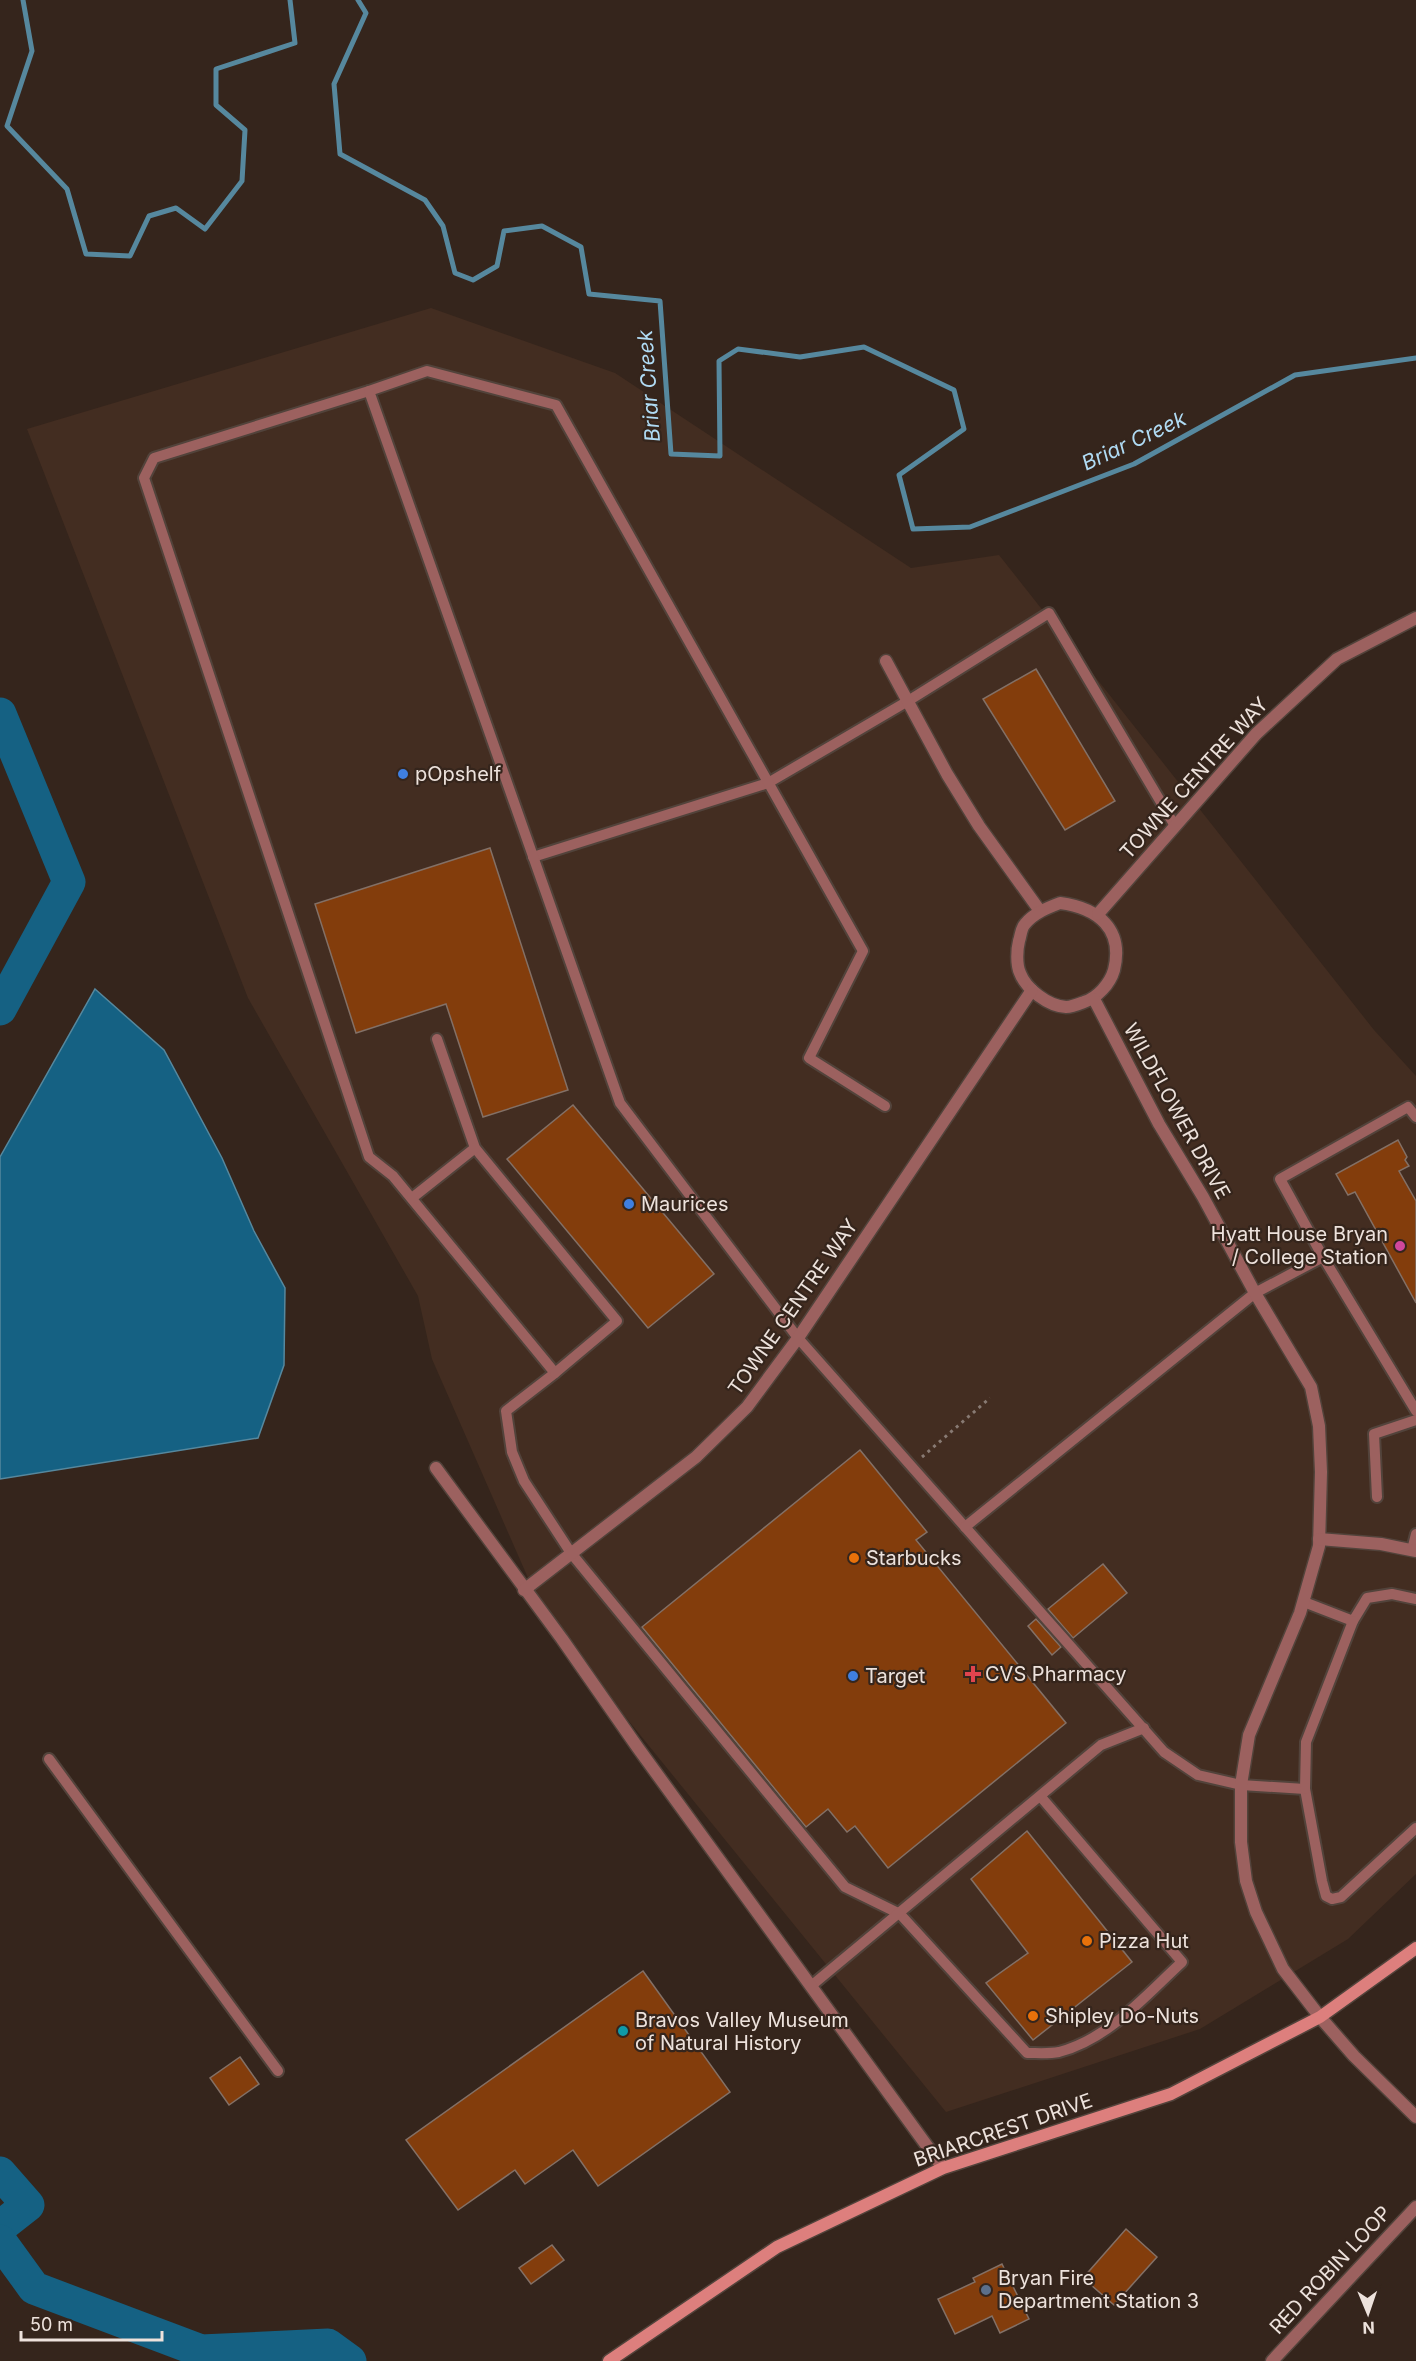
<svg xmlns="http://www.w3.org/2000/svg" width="1416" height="2361" viewBox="0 0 1416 2361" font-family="Inter,sans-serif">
<rect width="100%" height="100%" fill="#35251c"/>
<path fill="#432d21" d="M431,308L615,373L911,568L999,555L1374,1030L1416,1076V1874L1348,1939L1200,2029L946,2112L546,1619L432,1359L418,1296L248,998L27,429Z"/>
<path fill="#156183" stroke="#56889e" stroke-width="1.5" d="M95,989L164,1050L222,1158L254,1231L285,1288L284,1365L258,1438L0,1479V1157Z"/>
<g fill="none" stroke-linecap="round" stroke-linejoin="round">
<g stroke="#56889e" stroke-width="5">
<path d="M23,0L32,51L7,126L67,189L86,254L130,256L149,216L176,208L205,229L242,181L245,130L216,105V69L295,43L290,0"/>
<path d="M358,0L366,13L334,84L340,154L425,200L443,226L455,273L473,280L497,266L504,231L542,226L581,247L589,294L660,301L671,454L720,456L719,361L738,349L800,357L864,347L954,390L964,429L899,475L913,529L970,527L1134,464L1295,375L1416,358"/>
</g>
<g stroke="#156183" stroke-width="33">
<path d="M0,714L69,882L0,1009"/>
<path d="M0,2173L28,2205L0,2227"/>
<path d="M0,2241L34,2288L201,2351L328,2345L350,2361"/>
</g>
</g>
<g fill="#833d0c" stroke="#837066" stroke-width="1.5">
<path d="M1036,669L1115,801L1065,830L983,699Z"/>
<path d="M490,848L568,1090L483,1117L446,1004L356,1033L315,904Z"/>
<path d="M573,1105L714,1274L648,1328L507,1159Z"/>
<path d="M1398,1140L1407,1157L1405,1160L1409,1166L1399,1171L1416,1201V1303L1355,1192L1348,1195L1336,1174Z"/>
<path d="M860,1450L927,1532L916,1540L1066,1723L888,1868L855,1826L847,1832L828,1809L806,1827L642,1627Z"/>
<path d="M1103,1564L1127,1593L1073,1638L1048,1609Z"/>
<path d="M1036,1619L1061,1647L1052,1655L1028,1626Z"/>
<path d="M1027,1831L1132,1962L1033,2040L986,1983L1028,1953L971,1879Z"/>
<path d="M643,1971L730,2092L598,2186L573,2150L525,2184L515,2170L458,2210L406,2140Z"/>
<path d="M240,2057L259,2084L229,2105L210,2078Z"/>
<path d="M1126,2229L1157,2257L1114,2305L1083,2278Z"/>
<path d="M552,2245L564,2260L531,2284L519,2268Z"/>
<path d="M1002,2264L1029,2319L1000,2333L992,2316L955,2334L938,2299L975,2282L973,2278Z"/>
</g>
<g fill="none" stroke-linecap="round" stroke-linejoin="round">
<defs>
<g id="service">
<path d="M369,391L154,458L144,478L369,1157L393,1176L555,1373L506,1411L512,1452L524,1481L571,1553L845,1887L900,1914L1027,2053C1037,2053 1049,2054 1059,2052C1109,2039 1146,1995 1182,1962L1041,1797"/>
<path d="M533,857L768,783L908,701L1049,613L1175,826"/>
<path d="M437,1039L475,1148L617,1321L555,1373"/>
<path d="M885,1106L809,1058L863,951L556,405L427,371L369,391L620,1103L798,1338L1164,1752L1198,1775L1241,1785L1305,1789L1322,1881L1326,1896L1332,1899L1341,1897L1416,1828"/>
<path d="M412,1198L475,1148"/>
<path d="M1323,1257L1280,1179L1408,1107L1416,1117"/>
<path d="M1377,1497L1374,1434L1416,1420"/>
<path d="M965,1527L1255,1293L1323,1257L1416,1411"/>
<path d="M1412,1550L1416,1534"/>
<path d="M1304,1602L1353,1621L1367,1598L1392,1594L1416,1599"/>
<path d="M49,1759L278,2071"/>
<path d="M1305,1789L1306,1742L1353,1621"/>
<path d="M811,1986L1101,1745L1144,1728"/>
</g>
<g id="minor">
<path d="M886,661L947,774L979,826L1040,911"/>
<path d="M1060,903C1098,908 1124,929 1114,970C1110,984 1097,998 1084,1002C1079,1004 1072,1007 1066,1007C1048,1006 1026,989 1020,973C1016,964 1017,949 1019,941C1021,935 1021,928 1025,924C1034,913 1047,908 1060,903Z"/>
<path d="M1098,914L1256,734L1337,659L1416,618"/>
<path d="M1094,999L1159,1124L1203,1197L1255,1293L1311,1387L1319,1426L1321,1472L1319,1546L1300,1613L1249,1735L1241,1785V1842L1246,1881L1256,1912L1283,1969L1320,2017L1354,2056L1416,2117"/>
<path d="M436,1468L562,1639L638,1748L943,2168"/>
<path d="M1319,1539L1381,1544L1416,1551"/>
<path d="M524,1590L696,1457L747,1407L798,1338L1032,990"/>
<path d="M1272,2361L1416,2207"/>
</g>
<path id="secondary" d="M609,2361L777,2247L943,2168L1171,2094L1320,2017L1416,1948"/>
</defs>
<use href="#service" stroke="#52433b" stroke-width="14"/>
<use href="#minor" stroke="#52433b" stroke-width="15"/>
<use href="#secondary" stroke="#52433b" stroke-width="15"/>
<path stroke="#887a73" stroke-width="3" stroke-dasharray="3 4.5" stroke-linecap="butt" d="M922,1457L990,1398"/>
<use href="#service" stroke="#9c615f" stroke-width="10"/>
<use href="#minor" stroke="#9c615f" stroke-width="12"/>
<use href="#secondary" stroke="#dd7f7d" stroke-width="12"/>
</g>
<g fill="#3f7fe0" stroke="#35251c" stroke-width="2">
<circle cx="403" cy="774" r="6"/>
<circle cx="629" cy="1204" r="6"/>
<circle cx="853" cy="1676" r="6"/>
</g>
<circle fill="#d1479c" stroke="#35251c" stroke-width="2" cx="1400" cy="1246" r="6"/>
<g fill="#e8710a" stroke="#35251c" stroke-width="2">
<circle cx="854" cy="1558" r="6"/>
<circle cx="1087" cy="1941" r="6"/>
<circle cx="1033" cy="2016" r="6"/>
</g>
<path fill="#e0444e" stroke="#35251c" stroke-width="2" d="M970 1665h6v6h6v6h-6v6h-6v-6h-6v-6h6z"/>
<circle fill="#0f9aa8" stroke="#35251c" stroke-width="2" cx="623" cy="2031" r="6"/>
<circle fill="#5c6f8a" stroke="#35251c" stroke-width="2" cx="986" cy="2290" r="6"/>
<g text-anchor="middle" stroke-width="4.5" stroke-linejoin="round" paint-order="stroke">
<g font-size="20" fill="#ede2dc" stroke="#35251c" text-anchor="start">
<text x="415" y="781">pOpshelf</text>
<text x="641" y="1211">Maurices</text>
<text x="1388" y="1241" text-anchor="end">Hyatt House Bryan<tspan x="1388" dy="23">/ College Station</tspan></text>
<text x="866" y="1565">Starbucks</text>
<text x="985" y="1681">CVS Pharmacy</text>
<text x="865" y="1683">Target</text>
<text x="1099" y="1948">Pizza Hut</text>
<text x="1045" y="2023">Shipley Do-Nuts</text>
<text x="635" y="2027">Bravos Valley Museum<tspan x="635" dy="23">of Natural History</tspan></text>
<text x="998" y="2285">Bryan Fire<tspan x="998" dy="23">Department Station 3</tspan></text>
</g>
<g font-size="20" fill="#ede2dc" stroke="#35251c">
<text transform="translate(1194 778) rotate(-48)" y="7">TOWNE CENTRE WAY</text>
<text transform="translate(1177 1111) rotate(61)" y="7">WILDFLOWER DRIVE</text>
<text transform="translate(793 1307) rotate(-55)" y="7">TOWNE CENTRE WAY</text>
<text transform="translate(1003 2130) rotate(-19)" y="7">BRIARCREST DRIVE</text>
<text transform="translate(1330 2270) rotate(-47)" y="7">RED ROBIN LOOP</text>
</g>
<g font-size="21" font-style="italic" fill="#b0dbf4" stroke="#35251c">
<text transform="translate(649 386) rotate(-94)" y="7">Briar Creek</text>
<text transform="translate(1134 441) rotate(-25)" y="7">Briar Creek</text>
</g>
</g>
<g transform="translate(1368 2313) rotate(178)" stroke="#35251c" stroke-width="4.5" paint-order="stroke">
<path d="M0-4.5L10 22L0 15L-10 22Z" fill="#ede2dc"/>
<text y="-9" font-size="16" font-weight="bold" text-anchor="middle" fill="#ede2dc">N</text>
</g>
<path d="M21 2331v9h141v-9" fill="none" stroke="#ede2dc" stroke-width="3"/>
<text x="30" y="2331" font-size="18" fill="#ede2dc" stroke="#35251c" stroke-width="4.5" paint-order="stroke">50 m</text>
</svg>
